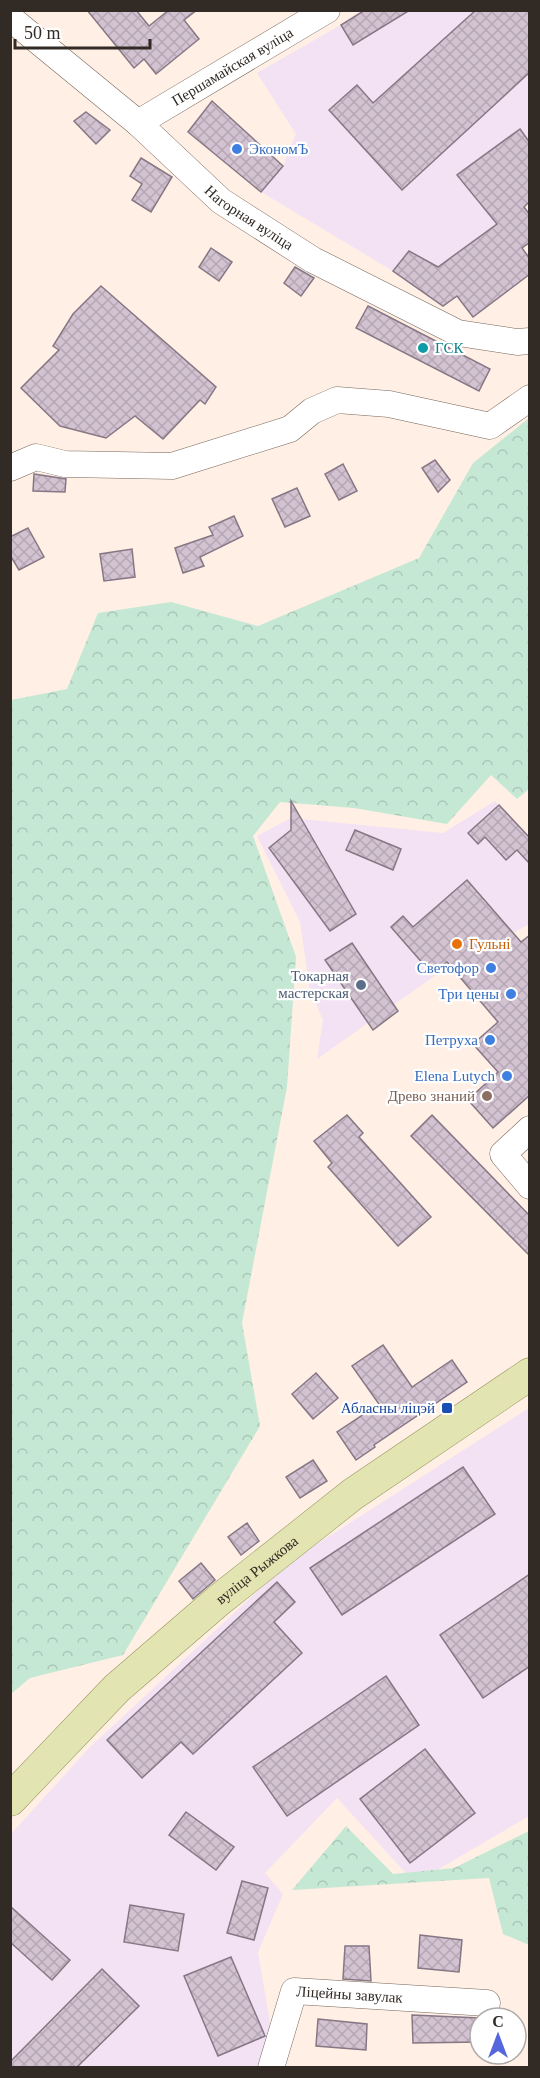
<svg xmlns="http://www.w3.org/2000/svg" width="540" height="2078" viewBox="0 0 540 2078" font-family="'Times New Roman',serif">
<defs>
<pattern id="forest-crowns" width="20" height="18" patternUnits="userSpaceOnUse" patternTransform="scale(1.5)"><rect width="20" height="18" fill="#c5e8d5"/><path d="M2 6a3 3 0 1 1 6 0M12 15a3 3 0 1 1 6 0" fill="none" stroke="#aac7b7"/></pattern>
<pattern id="building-cross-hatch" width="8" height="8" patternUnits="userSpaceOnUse" patternTransform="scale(1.5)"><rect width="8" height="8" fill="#d3c2d2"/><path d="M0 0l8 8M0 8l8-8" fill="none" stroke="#b6a7b4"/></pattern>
</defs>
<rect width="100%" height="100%" fill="#ffefe4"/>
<g fill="#f2e2f4">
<path d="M365,11H529L530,201L524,207L529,215V242L443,306L393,271L261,192L283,166L296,134L257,73Z"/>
<path d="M495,801L529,838V924L433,977L317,1059L323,1020L310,990L300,922L257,836L291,818L443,833Z"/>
<path d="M529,1408V1816L415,1883L337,1798L265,1873L283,1894L258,1952L272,2035L259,2067L11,2068V1834L89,1748L289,1562Z"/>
</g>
<g fill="url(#forest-crowns)">
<path d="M529,418V789L517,799L491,775L447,824L354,808L280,802L253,836L296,957L287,1087L242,1323L260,1426L123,1655L30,1678L11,1694V700L67,689L98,613L171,602L258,626L419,558L473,463Z"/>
<path d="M346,1826L393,1874L454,1868L529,1831V1945L503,1934L489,1878L292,1890Z"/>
</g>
<g fill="url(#building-cross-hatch)" stroke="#867785" stroke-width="1.5">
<path d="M87,10H136L149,26L169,10H197L184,20L199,39L156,74L144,59L134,68Z"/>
<path d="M365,10H410L353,45L341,25Z"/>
<path d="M476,10H530V72L402,190L329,110L357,85L373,103Z"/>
<path d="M212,101L283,166L261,192L188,132Z"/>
<path d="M86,112L110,130L96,144L74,121Z"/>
<path d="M520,129L530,143V201L524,207L530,215V242L522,248L530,259V274L473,317L457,296L443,306L393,271L409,251L438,267L497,224L457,175Z"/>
<path d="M141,158L172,177L151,212L132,200L142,184L130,176Z"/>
<path d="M211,248L232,262L219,281L199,267Z"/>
<path d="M295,267L314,278L301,296L284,283Z"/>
<path d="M101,286L216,387L205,404L200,400L163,439L135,416L106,438L60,426L21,388L59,350L53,346L73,314Z"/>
<path d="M368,306L490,369L479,391L356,328Z"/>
<path d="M435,460L450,480L438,492L422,468Z"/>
<path d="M343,464L357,491L339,500L325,474Z"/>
<path d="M34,474L66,479L65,492L33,491Z"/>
<path d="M297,488L310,516L285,527L272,499Z"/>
<path d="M234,516L243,536L200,557L204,566L183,573L175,548L213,535L209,527Z"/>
<path d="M28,528L44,557L19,570L10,555V537Z"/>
<path d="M132,549L135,577L104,581L100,554Z"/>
<path d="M291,801L356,914L330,931L269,848L291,830Z"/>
<path d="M499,805L530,838V864L517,850L506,860L485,837L478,844L468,833Z"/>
<path d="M355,830L401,849L393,870L346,850Z"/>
<path d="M467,880L521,942L530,935V1095L493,1128L468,1100L498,1072L473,1044L498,1022L447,962L432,974L391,927L403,916L413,927Z"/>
<path d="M352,943L398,1011L373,1030L325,960Z"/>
<path d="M347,1115L363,1133L359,1137L431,1217L398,1246L328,1167L332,1163L314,1141Z"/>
<path d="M432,1115L530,1216V1256L411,1136Z"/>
<path d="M383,1345L412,1387L452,1360L467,1382L374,1445L375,1447L356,1460L337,1432L379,1404L352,1366Z"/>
<path d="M316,1373L338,1398L313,1419L292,1394Z"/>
<path d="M313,1460L327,1481L300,1498L286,1477Z"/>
<path d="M463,1467L495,1514L342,1615L310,1568Z"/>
<path d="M247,1523L259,1541L241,1555L228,1537Z"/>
<path d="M201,1563L215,1580L193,1599L179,1581Z"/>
<path d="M530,1574V1666L483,1698L440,1635Z"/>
<path d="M277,1582L295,1602L274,1622L302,1653L193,1754L181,1742L142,1778L107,1740Z"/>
<path d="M386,1676L419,1725L287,1816L253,1767Z"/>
<path d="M425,1749L475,1813L410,1863L360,1799Z"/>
<path d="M186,1812L234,1847L216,1870L169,1835Z"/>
<path d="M242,1881L268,1888L254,1940L227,1933Z"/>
<path d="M130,1905L184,1914L178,1951L124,1942Z"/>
<path d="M10,1906L70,1960L52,1980L10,1942Z"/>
<path d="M420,1935L462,1940L459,1972L418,1968Z"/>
<path d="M345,1946H369L371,1981L343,1979Z"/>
<path d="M231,1957L265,2036L218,2056L184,1976Z"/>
<path d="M102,1969L139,2006L77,2067H10V2062Z"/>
<path d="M412,2015L480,2018V2042L413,2043Z"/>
<path d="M318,2019L367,2024L366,2050L316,2046Z"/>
</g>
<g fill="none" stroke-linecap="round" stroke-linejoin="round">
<defs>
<g id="minor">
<path id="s1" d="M10,18L138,123L221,201L313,260L458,333L517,342L530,341"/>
<path id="s2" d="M138,123L327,10"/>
<path d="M10,468L36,457L65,464L172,466L290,429L312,411L337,400L389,404L490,426L530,398"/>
<path d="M530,1129L503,1154L530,1186"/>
<path id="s3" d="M271,2068L294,1991L487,2003"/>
</g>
<g id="major">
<path id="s4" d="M10,1800L117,1688L219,1600L353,1494L530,1374"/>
</g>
</defs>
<use href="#minor" stroke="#77675b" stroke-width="27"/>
<use href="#major" stroke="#989760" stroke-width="33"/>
<use href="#minor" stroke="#fff" stroke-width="26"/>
<use href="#major" stroke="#e2e4b2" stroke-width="32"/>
</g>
<g fill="#3f7fe0" stroke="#fff" stroke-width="2">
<circle cx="237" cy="149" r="6"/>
<circle cx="491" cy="968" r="6"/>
<circle cx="511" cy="994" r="6"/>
<circle cx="490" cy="1040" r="6"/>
<circle cx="507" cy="1076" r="6"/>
</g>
<circle fill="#0f9aa8" stroke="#fff" stroke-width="2" cx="423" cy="348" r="6"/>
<circle fill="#e8710a" stroke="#fff" stroke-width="2" cx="457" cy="944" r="6"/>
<circle fill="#5c6f8a" stroke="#fff" stroke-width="2" cx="361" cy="985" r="6"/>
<circle fill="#8d6e63" stroke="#fff" stroke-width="2" cx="487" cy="1096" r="6"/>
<rect fill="#1a4fb4" stroke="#fff" stroke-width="2" x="441" y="1402" width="12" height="12" rx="3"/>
<g text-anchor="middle" stroke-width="4.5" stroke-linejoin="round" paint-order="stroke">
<g font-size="15" fill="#322a25" stroke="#fff">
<text dy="5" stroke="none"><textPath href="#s2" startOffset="110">Першамайская вуліца</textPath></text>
<text dy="5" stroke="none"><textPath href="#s1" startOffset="312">Нагорная вуліца</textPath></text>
<text dy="5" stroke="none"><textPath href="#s4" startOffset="338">вуліца Рыжкова</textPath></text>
<text dy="5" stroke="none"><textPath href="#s3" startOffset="136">Ліцейны завулак</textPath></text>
</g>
<g font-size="15" fill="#366cbe" stroke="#fff" text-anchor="end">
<text x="249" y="154" text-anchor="start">ЭкономЪ</text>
<text x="479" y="973">Светофор</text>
<text x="499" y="999">Три цены</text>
<text x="478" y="1045">Петруха</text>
<text x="495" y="1081">Elena Lutych</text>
</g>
<g font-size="15" fill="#0d838f" stroke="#fff" text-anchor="start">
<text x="435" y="353">ГСК</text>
</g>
<g font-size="15" fill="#c56008" stroke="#fff" text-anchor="start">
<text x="469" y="949">Гульнi</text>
</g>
<g font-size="15" fill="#4e5e75" stroke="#fff" text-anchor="end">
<text x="349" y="981">Токарная<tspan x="349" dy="17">мастерская</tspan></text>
</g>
<g font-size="15" fill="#785e54" stroke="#fff" text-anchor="end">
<text x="475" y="1101">Древо знаний</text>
</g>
<g font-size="15" fill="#164399" stroke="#fff" text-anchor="end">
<text x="435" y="1413">Абласны ліцэй</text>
</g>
</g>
<rect width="540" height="2078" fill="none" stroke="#322a25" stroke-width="24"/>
<g transform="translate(498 2036)"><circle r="28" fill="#ffffff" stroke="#adaaa8" stroke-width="1.5"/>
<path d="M0-4.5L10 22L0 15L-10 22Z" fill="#5667dd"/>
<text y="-9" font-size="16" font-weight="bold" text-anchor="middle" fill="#322a25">С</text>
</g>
<path d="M15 39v9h135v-9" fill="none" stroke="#322a25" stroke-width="3"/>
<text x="24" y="39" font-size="18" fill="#322a25" stroke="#ffffff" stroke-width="4.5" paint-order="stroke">50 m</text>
</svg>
